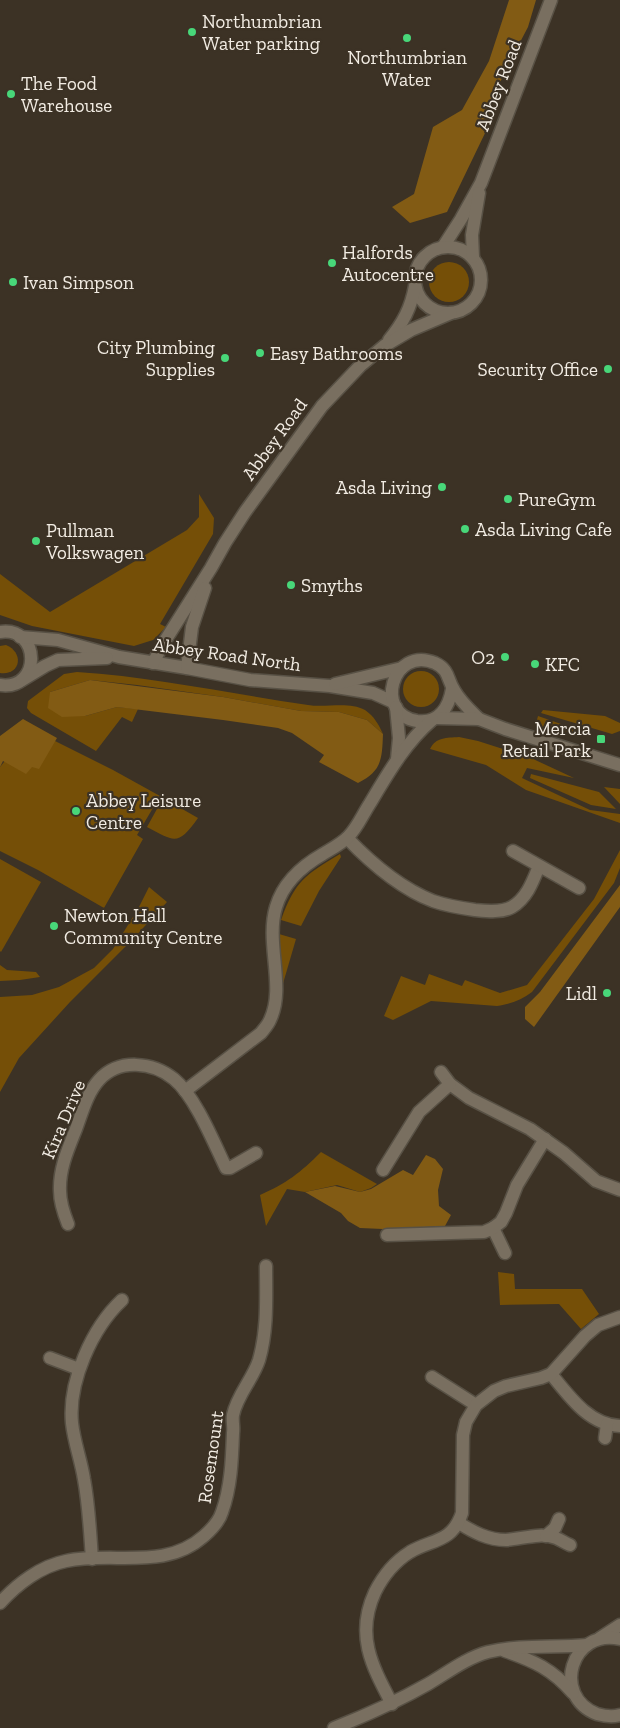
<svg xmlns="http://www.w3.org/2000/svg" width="620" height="1728" viewBox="0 0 620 1728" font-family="'Zilla Slab',serif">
<rect width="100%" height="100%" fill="#3c3225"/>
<g fill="#754f07">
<circle cx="449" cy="282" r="20"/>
<path d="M199,494L214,518L213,534L160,624L166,627L153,640L134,646L32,626L0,615V574L50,612L187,530L199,517Z"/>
<path d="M6,645C25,653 20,676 0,673V646Z"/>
<circle cx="421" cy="689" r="18"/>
<path d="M77,672C155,677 231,694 308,705C326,708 349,701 365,710C374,716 379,725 383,734L367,720L339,712L301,711L223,697L137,685L90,680L50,692L85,716L117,707L138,709L132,722L122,717L96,751L31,713L27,708L28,701L64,674Z"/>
<path d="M543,710L605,716L620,723V731L612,734L541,713Z"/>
<path d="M538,716L593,735L535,727Z"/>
<path d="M31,729L113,770L160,796L137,835L143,839L104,908L38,870L0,851V767Z"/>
<path d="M459,737L478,741L531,758L574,778L527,768L522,778L590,810L620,814V823L526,790L486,765L430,749C436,737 446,738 459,737Z"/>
<path d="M531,774L599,792L616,809L591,805L530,778Z"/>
<path d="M604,787L620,789V804Z"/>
<path d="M163,798L198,818C178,846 175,842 147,827Z"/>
<path d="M620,850V868L614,883L532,992C521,1000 511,1004 497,1006L431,1001L393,1020L384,1016L401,976L425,985L429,974L462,986L465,980L500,993L527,985L594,899Z"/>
<path d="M340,854L341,857L319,891L301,926L281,920C295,881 305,875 340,854Z"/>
<path d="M0,859L41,882L1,952L0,951Z"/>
<path d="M149,887L167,902L132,940L70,1002L19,1058L0,1092V997L32,995L59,987L94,968L113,949L138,909Z"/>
<path d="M279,934L296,939L282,987Z"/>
<path d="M0,965L7,970L36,972L40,977L20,980L0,981Z"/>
<path d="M321,1152L377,1184L371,1188L360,1192L337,1185L305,1192L287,1189L266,1226L260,1195C287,1183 300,1173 321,1152Z"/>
<path d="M498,1272L514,1274L515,1289H582L599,1314L581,1329L559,1304L500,1305Z"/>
</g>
<g fill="#825b14">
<path d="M509,0H536L528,27L506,69L492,101L487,129L447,212L410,223L392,207L414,194L433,127L462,110L489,61Z"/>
<path d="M90,680L223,697L301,711L339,712L367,720L383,734C382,759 382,771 358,783L319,762L324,755L292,733L278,728L223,720L117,707L85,716L62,717L48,708L50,692Z"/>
<path d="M23,719L57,738L39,769L32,767L26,774L3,761L0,767V736Z"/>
<path d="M620,885V907L534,1027L525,1019V1007L540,992Z"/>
<path d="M426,1155L435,1159L443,1169L438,1190L439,1206L451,1215L445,1226L383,1229L360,1228L348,1221L341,1213L305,1192L335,1186L360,1192L371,1189L403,1170L413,1175Z"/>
</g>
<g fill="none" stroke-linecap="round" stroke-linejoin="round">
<defs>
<g id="minor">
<path d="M443,247L461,219L481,183L551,0"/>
<circle cx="448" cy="280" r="33"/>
<path d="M473,257L472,235L479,193"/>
<path d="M389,340C403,323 411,308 415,286"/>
<path d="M0,632C41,626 42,691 0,685"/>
<path d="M20,637L58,640L119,657L187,668L250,680L330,686L373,693L393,702"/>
<path d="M153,663L163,644L211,568L225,543L245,512L322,406L360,366L384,346L411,330L451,313"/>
<path d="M187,668L192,627L205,588"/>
<path d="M22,680L45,666L58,660L107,658"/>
<path d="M335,684L402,668"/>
<path d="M452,689C449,707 439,724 417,721C373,714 392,645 435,663C450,670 447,680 454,690C460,701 470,710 479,719"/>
<path d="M396,707L399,738L397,759"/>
<path d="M436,718L479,719L505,729L620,765"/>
<path d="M347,838C370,862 402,889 433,901C447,906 461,908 475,910C486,911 502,913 512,907C527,898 533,881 539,866"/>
<path d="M513,851L579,888"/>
<path d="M441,1072L450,1084L469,1098L530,1129L564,1153L596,1181L620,1190"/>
<path d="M185,1091L261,1033C264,1029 268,1025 270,1020C286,987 265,943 276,907C283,883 302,866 323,854C331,849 341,844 348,837C357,828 362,816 369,805C387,775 405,743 432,720"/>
<path d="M383,1170L419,1112L450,1084"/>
<path d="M68,1224C64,1214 60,1202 60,1191C59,1169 68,1149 76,1129C82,1113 87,1093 99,1080C119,1058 153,1062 174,1079C195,1096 214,1143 226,1168H230L256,1153"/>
<path d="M493,1228L505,1253"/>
<path d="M387,1235L484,1232L493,1228L501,1222L506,1213L517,1185L545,1139"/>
<path d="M50,1358L79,1369"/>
<path d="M551,1374C569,1396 589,1425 620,1426"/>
<path d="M432,1377L476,1405"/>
<path d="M605,1438L607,1424"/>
<path d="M459,1523C473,1532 488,1540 506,1540C522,1539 540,1532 556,1538C561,1540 565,1543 570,1545"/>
<path d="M546,1536L555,1528L559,1519"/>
<path d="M92,1559C90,1532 89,1506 84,1479C81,1460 74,1442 72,1423C68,1382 92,1328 122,1300"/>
<path d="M0,1603C17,1584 41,1566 66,1561C113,1551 165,1571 204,1536C212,1529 219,1522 222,1512C231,1487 232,1460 233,1433C234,1427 232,1421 233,1415C237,1395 253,1379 259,1360C268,1329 266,1297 266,1266"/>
<path d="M600,1638L620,1625"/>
<path d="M620,1639C571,1628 551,1696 597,1714C604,1716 613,1717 620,1715"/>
<path d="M505,1651C534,1661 552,1669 573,1693"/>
<path d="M392,1704C372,1666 355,1635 375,1592C383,1576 394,1562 410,1552C432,1539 452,1543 462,1513L463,1435L466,1422L476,1405L494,1391L506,1386L541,1378L551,1374L585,1336L598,1325L620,1317"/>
<path d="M334,1728C367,1715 398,1701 428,1684C447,1673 466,1658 488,1652C522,1644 553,1648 587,1645"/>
</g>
</defs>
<use href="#minor" stroke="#585145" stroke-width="15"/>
<use href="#minor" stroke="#796f60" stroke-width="12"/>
</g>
<g fill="#48d779" stroke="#3c3225" stroke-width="2">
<circle cx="192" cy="32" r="5"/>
<circle cx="407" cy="38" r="5"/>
<circle cx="11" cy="94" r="5"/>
<circle cx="332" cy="263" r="5"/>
<circle cx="13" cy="282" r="5"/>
<circle cx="260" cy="353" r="5"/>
<circle cx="225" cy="358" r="5"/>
<circle cx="608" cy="369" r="5"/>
<circle cx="442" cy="487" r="5"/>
<circle cx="508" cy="499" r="5"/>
<circle cx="465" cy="529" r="5"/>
<circle cx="36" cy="541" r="5"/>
<circle cx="291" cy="585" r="5"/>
<circle cx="505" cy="657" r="5"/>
<circle cx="535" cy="664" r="5"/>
<rect x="596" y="734" width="10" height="10" rx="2.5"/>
<circle cx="76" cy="811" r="5"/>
<circle cx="54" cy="926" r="5"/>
<circle cx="607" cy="993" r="5"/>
</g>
<g text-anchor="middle" stroke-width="4.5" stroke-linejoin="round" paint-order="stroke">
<g font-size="19" fill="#f2ece3" stroke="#3c3225" text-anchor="start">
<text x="202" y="28">Northumbrian<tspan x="202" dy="22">Water parking</tspan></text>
<text x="407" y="64" text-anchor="middle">Northumbrian<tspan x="407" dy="22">Water</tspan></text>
<text x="21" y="90">The Food<tspan x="21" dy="22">Warehouse</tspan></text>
<text x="342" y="259">Halfords<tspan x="342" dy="22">Autocentre</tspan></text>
<text x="23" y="289">Ivan Simpson</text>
<text x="215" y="354" text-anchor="end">City Plumbing<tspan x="215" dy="22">Supplies</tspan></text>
<text x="270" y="360">Easy Bathrooms</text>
<text x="598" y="376" text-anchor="end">Security Office</text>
<text x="432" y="494" text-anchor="end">Asda Living</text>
<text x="518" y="506">PureGym</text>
<text x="475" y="536">Asda Living Cafe</text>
<text x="46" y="537">Pullman<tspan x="46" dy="22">Volkswagen</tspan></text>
<text x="301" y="592">Smyths</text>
<text x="495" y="664" text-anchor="end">O2</text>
<text x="545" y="671">KFC</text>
<text x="591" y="735" text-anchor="end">Mercia<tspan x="591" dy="22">Retail Park</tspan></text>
<text x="86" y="807">Abbey Leisure<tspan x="86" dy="22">Centre</tspan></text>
<text x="64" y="922">Newton Hall<tspan x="64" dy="22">Community Centre</tspan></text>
<text x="597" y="1000" text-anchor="end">Lidl</text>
</g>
<g font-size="19" fill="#f2ece3" stroke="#3c3225">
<text transform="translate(498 85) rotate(-69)" y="7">Abbey Road</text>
<text transform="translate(274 439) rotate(-54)" y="7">Abbey Road</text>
<text transform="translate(227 654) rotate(8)" y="7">Abbey Road North</text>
<text transform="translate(63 1119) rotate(-67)" y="7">Kira Drive</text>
<text transform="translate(210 1457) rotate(-82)" y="7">Rosemount</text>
</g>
</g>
</svg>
